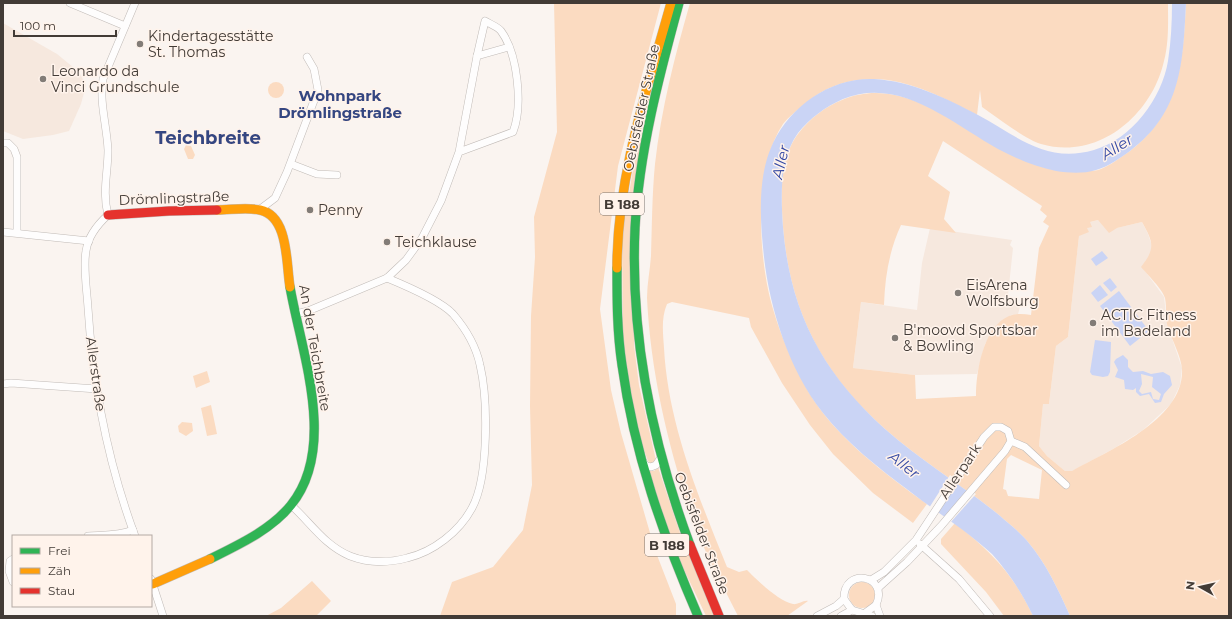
<svg xmlns="http://www.w3.org/2000/svg" width="1232" height="619" viewBox="0 0 1232 619" font-family="Montserrat,sans-serif">
<rect width="100%" height="100%" fill="#faf4f0"/>
<g fill="#f6e8de">
<path d="M3,23L57,54L79,72L86,85L81,104L69,131L53,135L23,139L3,131Z"/>
<path d="M1098,220L1117,228L1142,222L1148,234L1152,246L1151,254L1142,267L1164,297L1167,324L1182,368L1180,385L1171,404L1143,430L1113,449L1072,471H1065L1047,456L1039,446L1043,403L1049,404L1056,346L1068,337L1079,236L1087,228L1090,222Z"/>
<path d="M930,228L1012,240L1010,245L1013,248L1008,295L1010,300L1020,307L1018,314L1011,315L995,328L985,344L977,374L915,375L853,368L861,302L917,310L922,263Z"/>
</g>
<g fill="#fbdbc1" fill-rule="evenodd">
<path d="M554,3H661L618,166L600,309L611,390L621,433L655,550L676,604V616H440L452,582L493,567L523,530L532,485L530,406L531,316L535,257L534,217L557,132Z"/>
<path d="M690,3H1168C1168,22 1169,42 1164,61C1152,115 1098,161 1041,144C1028,141 995,116 982,107L980,90L977,115C948,100 920,85 888,80C858,76 827,84 805,104C798,110 788,117 783,124C753,169 758,259 773,309C781,337 794,365 808,391C834,436 885,474 927,504L913,523L873,493L833,454L810,425L782,383L751,327L749,318L672,302L667,304C661,318 663,333 664,348C668,424 699,498 727,567L739,572L747,570C756,579 779,602 793,604C798,605 803,600 808,601L787,616H738C725,590 710,563 699,536C671,460 651,379 647,298C647,284 650,270 651,256C652,226 652,195 655,164C661,110 675,55 690,3Z"/>
<path d="M1186,3H1229V616H1070C1059,591 1046,563 1028,542C1020,532 1009,524 999,515C962,485 921,461 885,429C822,373 790,312 783,227C781,197 779,159 798,134C810,118 825,107 842,100C928,64 997,181 1084,171C1090,171 1096,171 1101,169C1111,165 1121,157 1130,151C1180,113 1183,61 1186,3ZM943,141L1042,206L1040,210L1047,216L1043,222L1049,226L1039,248L1031,315C1024,314 1017,313 1009,316C983,327 976,372 976,396L916,399L915,375L853,368L861,302L884,305C885,277 889,251 901,225L956,233L944,219L950,192L928,176ZM1098,220L1109,233L1117,228L1142,222C1153,242 1156,248 1141,267C1147,274 1163,290 1165,298C1167,308 1165,319 1168,328C1172,340 1181,356 1182,369C1185,419 1108,451 1072,471H1065L1047,456L1039,446L1043,404H1049L1056,346L1068,337L1079,236L1089,232L1087,228L1092,227L1090,222ZM1011,455L1042,470L1039,499L1008,496L1006,490L1003,489L1007,459Z"/>
<path d="M655,77L642,139L634,345L639,385L655,456L656,460L651,464L648,461L635,425L623,346L622,237L633,169Z"/>
<circle cx="276" cy="90" r="8"/>
<path d="M186,145L191,146L195,155L193,159H188L184,149Z"/>
<path d="M207,371L210,382L196,388L193,376Z"/>
<path d="M211,405L217,434L207,436L201,408Z"/>
<path d="M182,422L192,423L193,431L186,436L179,432L178,426Z"/>
<path d="M658,467L681,536L715,616H706L670,540L649,471H654Z"/>
<path d="M955,523C991,552 1013,573 1033,616H1004L986,592L941,544V539Z"/>
<path d="M312,581L331,601L316,616H266L281,608Z"/>
<circle cx="862" cy="595" r="13"/>
</g>
<g fill="#cad4f5" fill-rule="evenodd">
<path d="M1172,3H1186C1183,62 1182,112 1130,151C1120,158 1108,167 1096,170C1083,174 1069,173 1056,171C1036,167 1017,159 998,149C951,123 900,76 843,99C825,107 810,118 798,133C779,159 781,197 783,227C790,312 822,372 885,429C921,461 962,485 999,515C1009,524 1020,532 1028,542C1046,563 1059,591 1070,616H1033C1022,593 1009,573 992,554C966,530 936,512 908,490C878,468 846,442 823,413C789,370 770,310 764,257C760,220 757,177 773,143C791,105 832,77 874,79C911,81 946,98 978,115C1017,136 1046,164 1094,150C1132,139 1162,98 1168,61C1171,42 1172,22 1172,3Z"/>
<path d="M1102,251L1108,258L1096,266L1091,259Z"/>
<path d="M1110,278L1117,287L1111,292L1103,283Z"/>
<path d="M1100,285L1108,295L1098,302L1091,293Z"/>
<path d="M1119,291L1149,331L1130,346L1100,306Z"/>
<path d="M1095,340L1111,342L1110,372L1108,376L1103,377L1092,375L1090,372Z"/>
<path d="M1123,355L1128,360V367L1133,372L1143,371L1151,374L1163,372L1170,376L1172,385L1164,394L1161,402L1155,403L1149,394L1140,396L1136,392V388L1133,390L1125,389L1124,380L1115,377L1118,370L1114,362L1116,359ZM1141,374L1153,377L1152,387L1161,394L1159,400L1153,399L1151,392L1142,394L1139,391L1142,384Z"/>
</g>
<g fill="#faf4f0">
<path d="M950,475L957,480L936,513L929,508Z"/>
<path d="M969,489L976,494L950,523L943,518Z"/>
</g>
<g fill="none" stroke-linecap="round" stroke-linejoin="round">
<defs>
<g id="street">
<path d="M70,3L125,26"/>
<path d="M135,3L103,79C99,101 107,127 108,150C108,173 102,192 108,215C98,224 88,237 86,251C83,267 87,291 88,308C93,386 108,463 135,536"/>
<path d="M477,56L509,47"/>
<path d="M3,143H8L14,149L17,157V232"/>
<path d="M291,164L317,174L337,175"/>
<path d="M259,210L275,198L287,172L318,90L314,69L307,57"/>
<path d="M3,232L89,241"/>
<path d="M296,314L308,311L387,278L406,260L422,238L441,201L459,152L513,132C523,106 518,54 501,31C498,27 490,24 485,21L477,56L459,152"/>
<path d="M3,384L11,383L97,389"/>
<path d="M1011,441L1025,447L1066,485"/>
<path d="M642,460L646,466L651,467L656,465L660,459"/>
<path d="M291,505C311,523 324,545 350,556C368,563 388,563 407,558C433,552 459,532 472,508C489,477 488,399 480,365C476,346 465,328 453,314C441,301 404,285 387,278"/>
<path d="M88,536C103,535 119,536 133,530"/>
<path d="M920,544L959,579L990,616"/>
<path d="M13,559L10,561L9,571L13,582"/>
<path d="M151,579L163,616"/>
<path d="M871,580L884,572L916,540L984,437L994,427H1001L1008,431L1011,441L1005,451L941,526L907,562L878,588"/>
<path d="M876,605L880,616"/>
<path d="M865,613L876,605C890,575 843,566 844,599L852,610L872,616"/>
<path d="M817,616L836,606L844,599"/>
<path d="M841,616L852,610"/>
</g>
<g id="fast">
<path d="M679,3C659,76 639,152 635,228C630,337 652,443 690,545"/>
<path d="M617,268C617,300 617,332 622,365C634,453 663,535 698,616"/>
<path d="M210,559C238,545 271,530 291,505C338,447 301,351 290,287"/>
</g>
<g id="slow">
<path d="M217,210C231,210 246,207 260,210C289,216 286,264 290,287"/>
<path d="M617,268C617,177 647,89 671,3"/>
<path d="M153,584L210,559"/>
</g>
<g id="jam">
<path d="M108,215L169,211L217,210"/>
<path d="M690,545L719,616"/>
</g>
</defs>
<use href="#street" stroke="#c1bbb7" stroke-width="8"/>
<use href="#fast" stroke="#c1bbb7" stroke-width="10"/>
<use href="#slow" stroke="#c1bbb7" stroke-width="10"/>
<use href="#jam" stroke="#c1bbb7" stroke-width="10"/>
<use href="#street" stroke="#fefdfd" stroke-width="7"/>
<use href="#fast" stroke="#30b455" stroke-width="9"/>
<use href="#slow" stroke="#ff9f0a" stroke-width="9"/>
<use href="#jam" stroke="#e5322d" stroke-width="9"/>
</g>
<g fill="#827c77" stroke="#fff3eb" stroke-width="1.5">
<circle cx="140" cy="44" r="4"/>
<circle cx="43" cy="79" r="4"/>
<circle cx="310" cy="210" r="4"/>
<circle cx="387" cy="242" r="4"/>
<circle cx="958" cy="293" r="4"/>
<circle cx="1093" cy="323" r="4"/>
<circle cx="895" cy="338" r="4"/>
</g>
<g text-anchor="middle" stroke-width="3" stroke-linejoin="round" paint-order="stroke">
<g fill="#fff3eb" stroke="#7b726c" stroke-width="1">
<rect x="600" y="193" width="44" height="22" rx="3"/>
<rect x="645" y="534" width="44" height="22" rx="3"/>
</g>
<g font-size="13" font-weight="bold" fill="#423b36">
<text x="622" y="209">B 188</text>
<text x="667" y="550">B 188</text>
</g>
<g font-size="14" fill="#423b36" stroke="#fff3eb" text-anchor="start">
<text x="148" y="41">Kindertagesstätte<tspan x="148" dy="16">St. Thomas</tspan></text>
<text x="51" y="76">Leonardo da<tspan x="51" dy="16">Vinci Grundschule</tspan></text>
<text x="318" y="215">Penny</text>
<text x="395" y="247">Teichklause</text>
<text x="966" y="290">EisArena<tspan x="966" dy="16">Wolfsburg</tspan></text>
<text x="1101" y="320">ACTIC Fitness<tspan x="1101" dy="16">im Badeland</tspan></text>
<text x="903" y="335">B'moovd Sportsbar<tspan x="903" dy="16">&amp; Bowling</tspan></text>
</g>
<g font-size="14" fill="#423b36" stroke="#fff3eb">
<text transform="translate(641 108) rotate(-78)" y="5">Oebisfelder Straße</text>
<text transform="translate(174 198) rotate(-2)" y="5">Drömlingstraße</text>
<text transform="translate(315 348) rotate(80)" y="5">An der Teichbreite</text>
<text transform="translate(96 374) rotate(82)" y="5">Allerstraße</text>
<text transform="translate(960 471) rotate(-56)" y="5">Allerpark</text>
<text transform="translate(702 533) rotate(69)" y="5">Oebisfelder Straße</text>
</g>
<g font-size="15" font-weight="bold" fill="#354681" stroke="#fff3eb">
<text x="340" y="101">Wohnpark<tspan x="340" dy="17">Drömlingstraße</tspan></text>
</g>
<g font-size="15" font-style="italic" fill="#3348a4" stroke="#fff3eb">
<text transform="translate(1117 147) rotate(-32)" y="5">Aller</text>
<text transform="translate(781 162) rotate(-77)" y="5">Aller</text>
<text transform="translate(904 465) rotate(38)" y="5">Aller</text>
</g>
<g font-size="18" font-weight="bold" fill="#354681" stroke="#fff3eb">
<text x="208" y="144">Teichbreite</text>
</g>
</g>
<rect width="1232" height="619" fill="none" stroke="#423b36" stroke-width="8"/>
<rect x="12" y="535" width="140" height="72" fill="#fff3eb" stroke="#b3a9a3"/>
<rect x="20" y="548" width="20" height="6" fill="#30b455" stroke="#b3a9a3"/>
<text x="48" y="555" font-size="12" fill="#423b36">Frei</text>
<rect x="20" y="568" width="20" height="6" fill="#ff9f0a" stroke="#b3a9a3"/>
<text x="48" y="575" font-size="12" fill="#423b36">Zäh</text>
<rect x="20" y="588" width="20" height="6" fill="#e5322d" stroke="#b3a9a3"/>
<text x="48" y="595" font-size="12" fill="#423b36">Stau</text>
<g transform="translate(1200 587) rotate(278)" stroke="#fff3eb" stroke-width="3" paint-order="stroke">
<path d="M0-3L7 15L0 10L-7 15Z" fill="#423b36"/>
<text y="-6" font-size="11" font-weight="bold" text-anchor="middle" fill="#423b36">N</text>
</g>
<path d="M14 30v6h102v-6" fill="none" stroke="#423b36" stroke-width="2"/>
<text x="20" y="30" font-size="12" fill="#423b36" stroke="#fff3eb" stroke-width="3" paint-order="stroke">100 m</text>
</svg>
